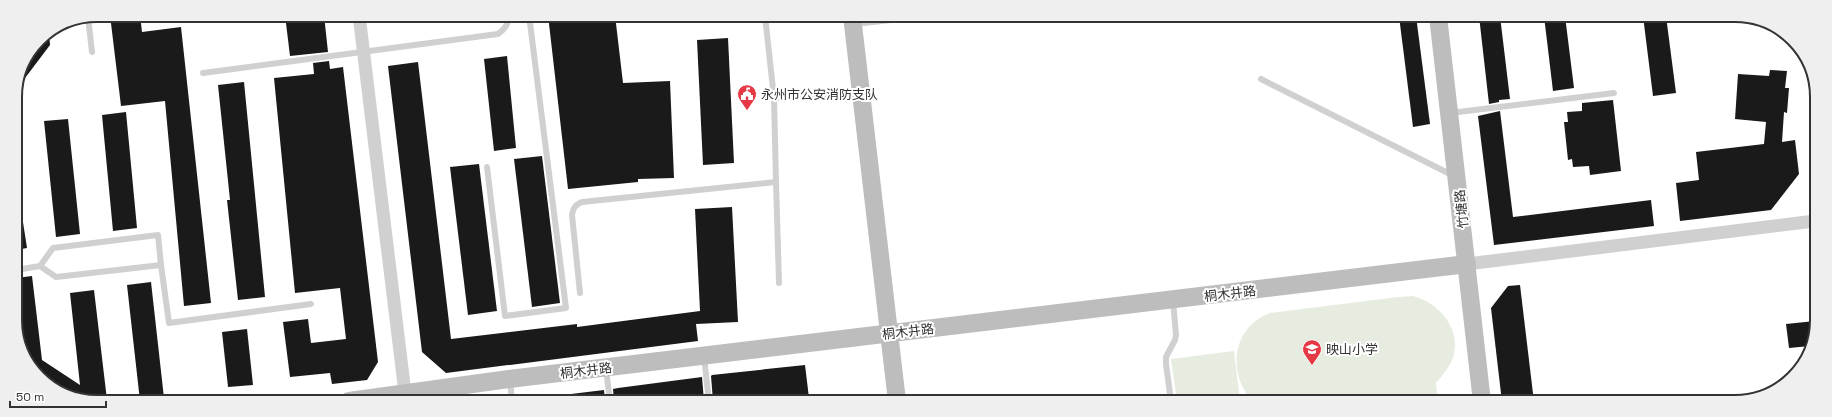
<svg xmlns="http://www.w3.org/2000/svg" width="1832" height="417" viewBox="0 0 1832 417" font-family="'Space Grotesk','Noto Sans SC',sans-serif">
<rect width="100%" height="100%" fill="#fff"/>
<g fill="#e6ecdf">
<path d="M454,15H492L493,18L455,23Z"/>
<path d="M1413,296C1437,302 1460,326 1454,354C1451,365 1444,374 1436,383L1437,394L1377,402L1252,401C1227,373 1232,327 1270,313L1398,297Z"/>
<path d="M1234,351L1240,401H1177L1171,359Z"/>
</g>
<g fill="#1a1a1a">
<path d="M110,15H140L142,32L181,27L211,303L184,306L165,101L121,106Z"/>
<path d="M285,15H324L328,52L290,56Z"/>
<path d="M548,15H615L623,83L670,81L674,178L638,179V182L568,189Z"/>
<path d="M1399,16H1416L1430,124L1413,127Z"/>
<path d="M1479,16H1500L1510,99L1499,100V102L1489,104Z"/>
<path d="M1544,16H1565L1574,88L1553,91Z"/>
<path d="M1643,16H1666L1676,93L1653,96Z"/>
<path d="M49,32L50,45L16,90L21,65L39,39Z"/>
<path d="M728,38L734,163L703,165L697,40Z"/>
<path d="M507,56L516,148L494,151L484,59Z"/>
<path d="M329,61L330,69L343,67L378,362L367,380L332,384L330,373L290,377L283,322L308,319L311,343L346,339L340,288L295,293L274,78L314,74L313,63Z"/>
<path d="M418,62L451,339L577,324V327L700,311L695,209L732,207L738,322L696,324L698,341L446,373L422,352L388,66Z"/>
<path d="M1770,70L1787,71L1785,88H1789L1787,113L1784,112L1782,142L1795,140L1799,174L1771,210L1680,221L1676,183L1699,180L1696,152L1764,144L1766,122L1735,119L1738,74L1769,76Z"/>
<path d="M244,82L265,297L238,300L227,200H230L218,85Z"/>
<path d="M1613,100L1621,171L1590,175L1589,166L1573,167L1572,159L1568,160L1564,122H1568L1567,112L1582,111V103Z"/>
<path d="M1500,111L1513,217L1651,200L1654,226L1494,245L1478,116Z"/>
<path d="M126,112L137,228L113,231L102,115Z"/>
<path d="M68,119L80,234L56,237L44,121Z"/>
<path d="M542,156L560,303L532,307L514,159Z"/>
<path d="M479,164L497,311L468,315L450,167Z"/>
<path d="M16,216H22L27,248L16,250Z"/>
<path d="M32,276L42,360L80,385L70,293L94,290L107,400H81L39,378L17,337L16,278Z"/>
<path d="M151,282L164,398L140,401L127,285Z"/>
<path d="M1520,285L1534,402H1502L1491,308L1508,286Z"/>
<path d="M1815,321V336L1810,346L1789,348L1786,324Z"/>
<path d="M247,329L253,385L228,387L222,332Z"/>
<path d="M805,365L809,398L779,401H713L711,376L712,375Z"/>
<path d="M702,377L704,401H614L613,389L618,388Z"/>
<path d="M604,390L605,401H572L571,394Z"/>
</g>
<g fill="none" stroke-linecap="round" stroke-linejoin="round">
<g stroke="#d0d0d0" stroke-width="6">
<path d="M88,17L92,52"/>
<path d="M855,24L927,16"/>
<path d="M203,73L498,34C505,29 508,25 509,15"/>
<path d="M1261,79L1454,176"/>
<path d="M774,98L860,91"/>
<path d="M1450,113L1614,93"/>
<path d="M487,167L505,316L566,308L529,15"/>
<path d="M776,182L779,283"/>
<path d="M40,266L53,248L158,235L161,265"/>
<path d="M16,270L40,266L56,277L161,265L169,323L311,304"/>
<path d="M580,293L572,215C573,208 575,205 582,202L776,182L774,98L765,16"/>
<path d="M704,357L709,401"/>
<path d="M606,369L610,401"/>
<path d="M510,380L512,401"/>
<path d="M1171,401L1166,364V357L1175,340L1176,335L1173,301"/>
</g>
<g stroke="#d0d0d0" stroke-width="13">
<path d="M359,15L406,401"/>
<path d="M1467,264L1815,221"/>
</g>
<g stroke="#bdbdbd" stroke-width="18">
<path d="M852,16L897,401"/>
<path d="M1438,16L1482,402"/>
<path d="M349,401L509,379L1467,264"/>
</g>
</g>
<defs>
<symbol id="civic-pin" viewBox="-11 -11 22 30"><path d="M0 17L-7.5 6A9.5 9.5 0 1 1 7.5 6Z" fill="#e63946" stroke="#fff"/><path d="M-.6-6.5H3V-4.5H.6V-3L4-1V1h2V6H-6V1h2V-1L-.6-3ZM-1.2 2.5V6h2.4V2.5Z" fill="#fff"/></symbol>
<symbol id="school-pin" viewBox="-11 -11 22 30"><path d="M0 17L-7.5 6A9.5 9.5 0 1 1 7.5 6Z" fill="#e63946" stroke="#fff"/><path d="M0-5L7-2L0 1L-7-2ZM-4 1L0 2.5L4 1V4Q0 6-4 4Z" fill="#fff"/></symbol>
</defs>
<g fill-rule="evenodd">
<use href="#civic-pin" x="736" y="83" width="22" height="30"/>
<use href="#school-pin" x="1301" y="338" width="22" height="30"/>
</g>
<g text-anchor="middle" stroke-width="4" stroke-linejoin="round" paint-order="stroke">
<g font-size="13" fill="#333" stroke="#fff" text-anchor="start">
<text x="761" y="99">永州市公安消防支队</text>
<text x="1326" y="354">映山小学</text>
</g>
<g font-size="13" fill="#333" stroke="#fff">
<text transform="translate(1461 209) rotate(-96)" y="5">竹塘路</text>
<text transform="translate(1230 293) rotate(-7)" y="5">桐木井路</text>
<text transform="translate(908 331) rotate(-7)" y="5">桐木井路</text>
<text transform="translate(586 370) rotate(-7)" y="5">桐木井路</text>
</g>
</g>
<path d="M0 0H1832V417H0ZM97 22H1735A75 75 0 0 1 1810 97V320A75 75 0 0 1 1735 395H97A75 75 0 0 1 22 320V97A75 75 0 0 1 97 22Z" fill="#efefef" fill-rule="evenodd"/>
<path fill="none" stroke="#333" stroke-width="2" d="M97 22H1735A75 75 0 0 1 1810 97V320A75 75 0 0 1 1735 395H97A75 75 0 0 1 22 320V97A75 75 0 0 1 97 22Z"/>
<path d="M10 401v6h96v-6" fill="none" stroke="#333333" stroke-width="2"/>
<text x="16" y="401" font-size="12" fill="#333333" stroke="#ffffff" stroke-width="3" paint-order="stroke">50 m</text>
</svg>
